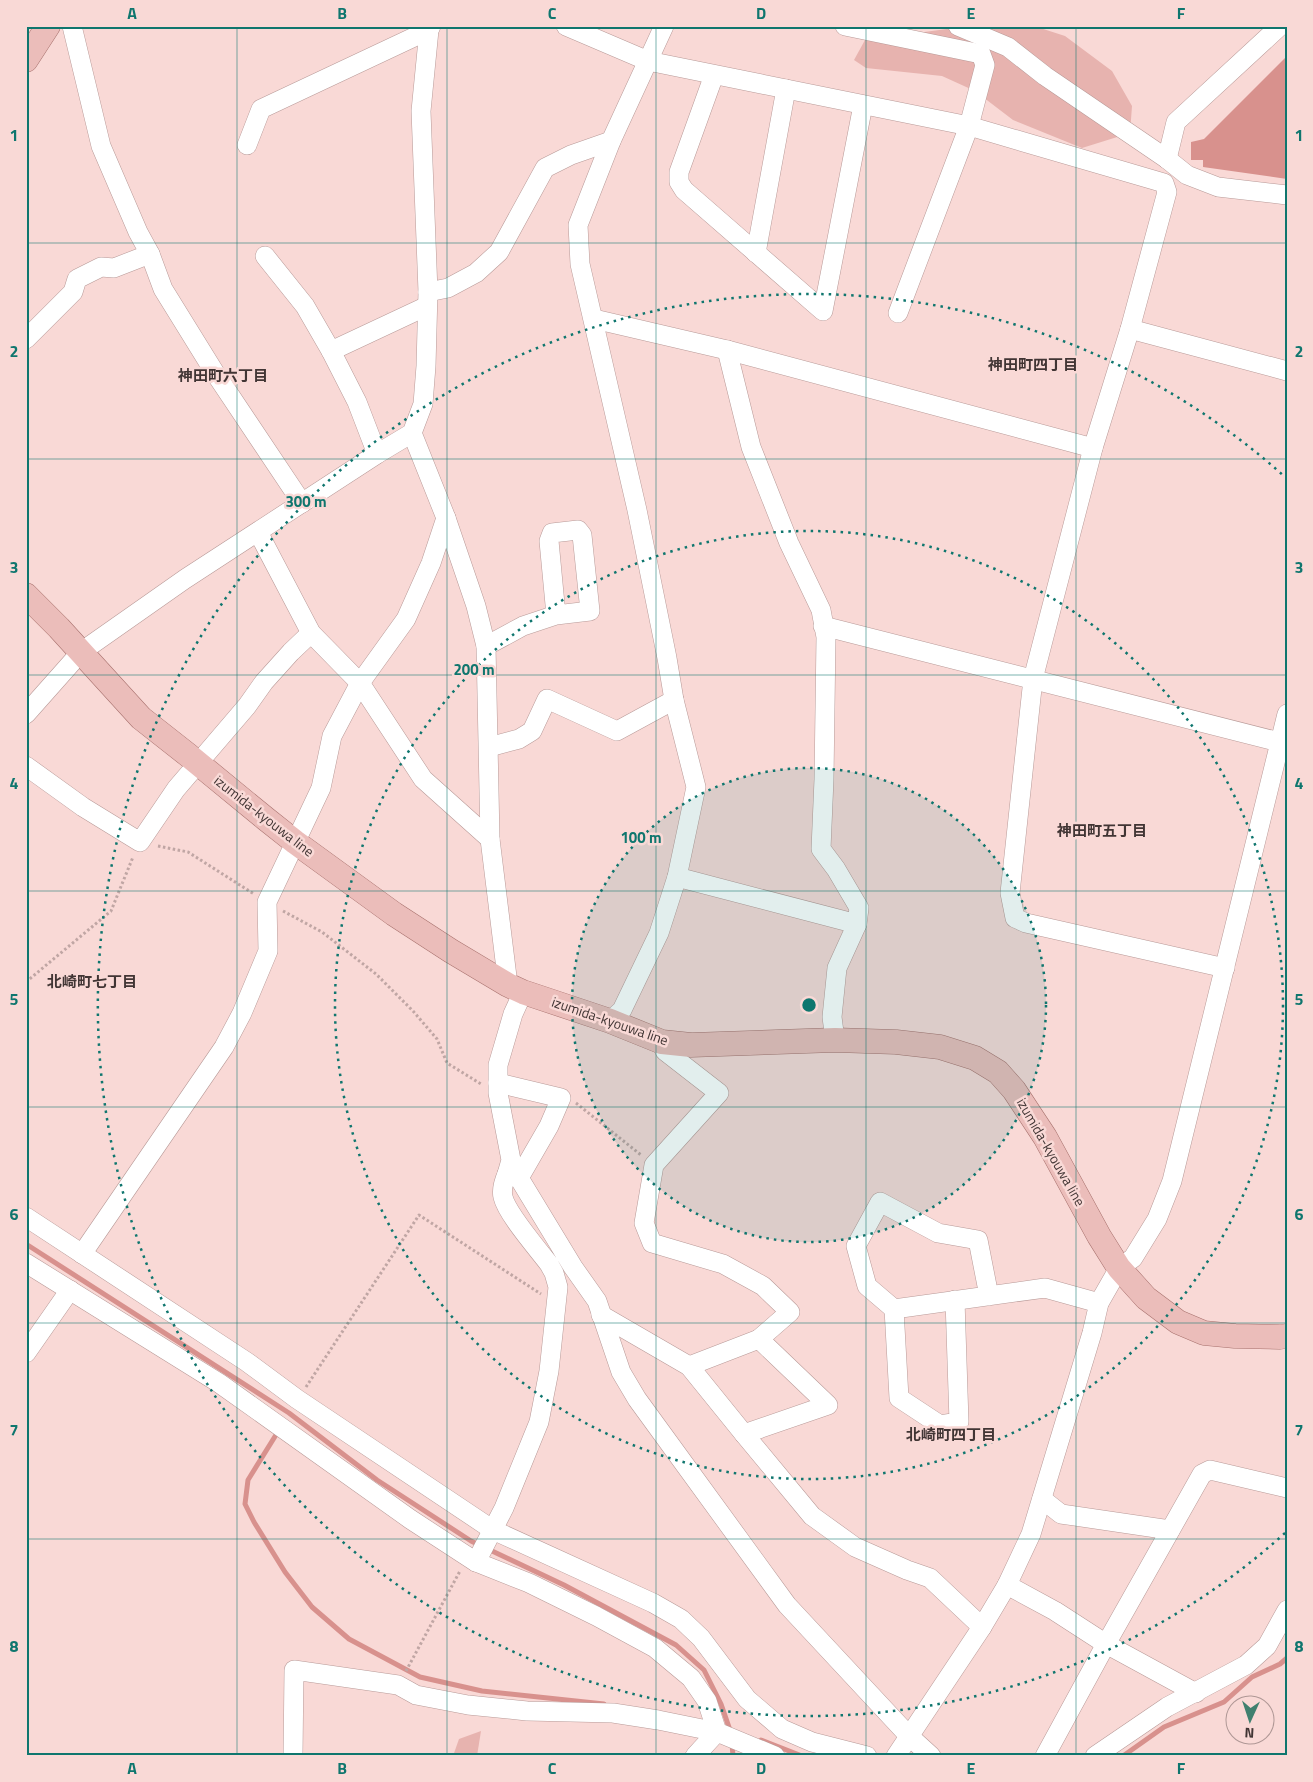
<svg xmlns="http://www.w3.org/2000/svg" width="1313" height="1782" viewBox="0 0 1313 1782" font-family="'Titillium Web','Noto Sans JP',sans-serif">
<rect width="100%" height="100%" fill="#f9d9d6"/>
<g fill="#e7b3af">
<path d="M969,26H1034L1065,36L1112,71L1132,106L1130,133L1082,148L1013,120L975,91L942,76L866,68L854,60L865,40Z"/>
<path d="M481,1731L477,1756H453L459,1739Z"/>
</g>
<path fill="#d8918d" d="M1287,56V179L1203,167V160H1191V142L1204,139Z"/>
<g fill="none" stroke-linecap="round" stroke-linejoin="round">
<g stroke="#d8918d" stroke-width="5">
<path d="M26,1244L289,1413L377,1480L471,1541L564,1585L676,1645L704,1670L721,1704L731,1733"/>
<path d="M279,1430L248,1480L245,1504L254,1522L285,1572L312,1607L349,1639L420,1677L482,1691L604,1704"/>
<path d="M761,1740L802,1756"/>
<path d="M732,1744L733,1756"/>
<path d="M1123,1756L1164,1727L1224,1702L1252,1677L1280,1664L1287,1658"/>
</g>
<defs>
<g id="minor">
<path d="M72,26L101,146L138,232L150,254L163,289L215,373L302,503"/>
<path d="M566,26L648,61L969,126L1164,183L1167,192L1130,329L1093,448L1033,679L1010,893L1015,918L1026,923L1225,968"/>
<path d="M845,26L981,54L985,65L969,126L898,313"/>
<path d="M958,26L1008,47L1045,76L1167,159L1187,175L1218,187L1287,195"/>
<path d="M714,75L679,172V182L684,190L823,311L863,105"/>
<path d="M247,145L261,109L429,30"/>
<path d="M1167,159L1176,122L1280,26"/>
<path d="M756,253L786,89"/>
<path d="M265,256L305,306L331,351L357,402L377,454"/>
<path d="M428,292L448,288L476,273L499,252L545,168L571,155L611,141"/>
<path d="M594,319L727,350L1093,448"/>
<path d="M1130,329L1287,371"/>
<path d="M26,339L73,292L77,279L101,267L114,268L150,254"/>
<path d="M727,350L751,447L789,543L821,610L826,637L824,779L821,849L836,869L859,908L857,924L837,968L832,1017L835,1040"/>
<path d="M331,351L427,306"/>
<path d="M412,433L446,518L476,606L486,646L490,839L508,985"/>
<path d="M258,532L311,633L360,683L423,779L490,839"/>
<path d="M823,626L1287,744"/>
<path d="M486,646L523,626L556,615L590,611L582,535L578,530L552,533L549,541L556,615"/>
<path d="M26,714L81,652L185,579L377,454L412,433L423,404L426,366L428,292L421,111L429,30L431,26"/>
<path d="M489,747L519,739L532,731L547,699L617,731L674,700"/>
<path d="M26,766L83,807L140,842L176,789L247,706L264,682L291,652L311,633"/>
<path d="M677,877L857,924"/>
<path d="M610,1021L622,1010L659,933L677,877L696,787L674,700L667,658L637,510L580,264L578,225L611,141L664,26"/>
<path d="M662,1042L665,1051L719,1093L654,1165L644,1223L652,1243L723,1264L763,1286L790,1312L759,1339"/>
<path d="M498,1083L561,1098L549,1126L519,1178"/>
<path d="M507,1174L511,1160L498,1093V1065L513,1014L523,992"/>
<path d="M26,1217L247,1362L297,1399L493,1530L653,1603L681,1619L701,1638L747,1699L782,1729L812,1742L867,1756"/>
<path d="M82,1254L224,1047L242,1013L268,951L267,902L321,788L332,736L360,683L406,619L431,563L446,518"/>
<path d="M26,1263L219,1383L410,1519L476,1562L529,1583L596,1616L655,1648L691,1678L707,1701L717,1732"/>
<path d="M989,1296L978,1240L938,1233L880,1202L856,1246L867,1286L894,1309L1045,1288L1099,1303"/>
<path d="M894,1309L899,1398L940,1425L959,1422L955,1300"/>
<path d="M601,1315L689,1366L744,1434L812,1516L855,1547L907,1570L930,1578L982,1627"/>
<path d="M26,1353L70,1290"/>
<path d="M689,1366L759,1339L828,1405L744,1434"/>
<path d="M1042,1499L1061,1514L1170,1530"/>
<path d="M476,1562L504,1508L539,1422L549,1371L558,1287L554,1273L549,1264C537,1248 507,1214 503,1197C501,1189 504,1181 507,1174L519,1178L573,1267L597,1301L621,1372L637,1399L787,1605L909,1736L931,1756"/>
<path d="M1007,1585L1055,1611L1106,1644L1196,1693"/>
<path d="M293,1756L294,1670L398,1685L416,1695L468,1705L527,1711L613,1713L658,1720L717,1732L775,1756"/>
<path d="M695,1756L717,1732"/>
<path d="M896,1756L982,1627L1007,1585L1031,1534L1092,1333L1099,1303L1119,1268L1133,1258L1157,1219L1172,1181L1287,714"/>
<path d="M1045,1756L1106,1644L1202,1474L1210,1470L1287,1488"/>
<path d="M1095,1756L1167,1707L1246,1665L1267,1646L1287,1610"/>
</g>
<g id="major">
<path d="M26,60L48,26"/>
<path d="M26,595L59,628L141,718L188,755L266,819L295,842L394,914L451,951L508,985L523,992L610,1021L662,1042L691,1045L835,1040L896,1042L940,1047L975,1058L998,1072L1014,1090L1045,1137L1099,1236L1119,1268L1146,1298L1178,1322L1204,1333L1235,1336L1280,1337L1287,1336"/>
</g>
</defs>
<use href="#minor" stroke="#b89a98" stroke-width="20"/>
<use href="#major" stroke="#a7716d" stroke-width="25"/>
<g stroke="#c0a6a4" stroke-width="3" stroke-dasharray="2.5 2.5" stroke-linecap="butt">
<path d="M158,846L188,852L254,894"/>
<path d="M283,911L322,932L376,974L413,1011L437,1039L447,1063L481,1084"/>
<path d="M26,982L111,911L133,857"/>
<path d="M576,1103L641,1155"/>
<path d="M306,1387L419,1215L541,1294"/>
<path d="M406,1671L460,1571"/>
</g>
<use href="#minor" stroke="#fff" stroke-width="19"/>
<use href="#major" stroke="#ebbdba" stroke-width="24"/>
</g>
<path fill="none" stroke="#0f766e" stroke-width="1" stroke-opacity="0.55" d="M237,26V1756M447,26V1756M656,26V1756M866,26V1756M1076,26V1756M26,243H1287M26,459H1287M26,675H1287M26,891H1287M26,1107H1287M26,1323H1287M26,1539H1287"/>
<circle cx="809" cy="1005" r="237" fill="#0f766e" fill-opacity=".12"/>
<g fill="none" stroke="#0f766e" stroke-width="2.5" stroke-dasharray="2.5 5">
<circle cx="809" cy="1005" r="237"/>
<circle cx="809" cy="1005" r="474"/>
<path d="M1285 1533A711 711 0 1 1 1285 477"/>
</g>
<g text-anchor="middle" stroke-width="5" stroke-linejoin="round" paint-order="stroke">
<g font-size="14" fill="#413534" stroke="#f9d9d6">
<text transform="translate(264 816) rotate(38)" y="5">izumida-kyouwa line</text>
<text transform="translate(610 1021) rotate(19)" y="5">izumida-kyouwa line</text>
<text transform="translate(1051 1152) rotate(60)" y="5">izumida-kyouwa line</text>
</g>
<g font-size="15" font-weight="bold" fill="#413534" stroke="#f9d9d6">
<text x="1033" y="370">神田町四丁目</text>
<text x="223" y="381">神田町六丁目</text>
<text x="1102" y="836">神田町五丁目</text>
<text x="92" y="987">北崎町七丁目</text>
<text x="951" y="1440">北崎町四丁目</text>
</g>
</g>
<circle cx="809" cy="1005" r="8" fill="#0f766e" stroke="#f9d9d6" stroke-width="2.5"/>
<g font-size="15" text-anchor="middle" font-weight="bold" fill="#0f766e" stroke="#f9d9d6" stroke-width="5" stroke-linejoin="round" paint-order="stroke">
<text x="306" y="507">300 m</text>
<text x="474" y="675">200 m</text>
<text x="641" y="843">100 m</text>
</g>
<rect width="1313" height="1782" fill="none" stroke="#f9d9d6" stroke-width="55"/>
<g transform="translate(1250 1720) rotate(183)"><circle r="24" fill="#f9d9d6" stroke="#af9795"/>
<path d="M0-4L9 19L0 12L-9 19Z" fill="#40806f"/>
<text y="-8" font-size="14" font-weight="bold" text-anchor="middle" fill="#413534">N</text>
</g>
<rect x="28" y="28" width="1258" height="1726" fill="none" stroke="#0f766e" stroke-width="2"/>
<g font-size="16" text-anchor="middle" font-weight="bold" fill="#0f766e">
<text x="132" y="19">A</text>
<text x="342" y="19">B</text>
<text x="552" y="19">C</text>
<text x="761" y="19">D</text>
<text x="971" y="19">E</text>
<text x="1181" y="19">F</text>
<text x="14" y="141">1</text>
<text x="1299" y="141">1</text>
<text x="14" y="357">2</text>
<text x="1299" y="357">2</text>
<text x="14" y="573">3</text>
<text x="1299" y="573">3</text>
<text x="14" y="789">4</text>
<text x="1299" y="789">4</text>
<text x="14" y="1005">5</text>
<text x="1299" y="1005">5</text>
<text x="14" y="1220">6</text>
<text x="1299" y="1220">6</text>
<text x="14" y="1436">7</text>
<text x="1299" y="1436">7</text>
<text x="14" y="1652">8</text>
<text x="1299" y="1652">8</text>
<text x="132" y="1774">A</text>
<text x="342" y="1774">B</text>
<text x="552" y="1774">C</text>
<text x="761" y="1774">D</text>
<text x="971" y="1774">E</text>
<text x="1181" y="1774">F</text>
</g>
</svg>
